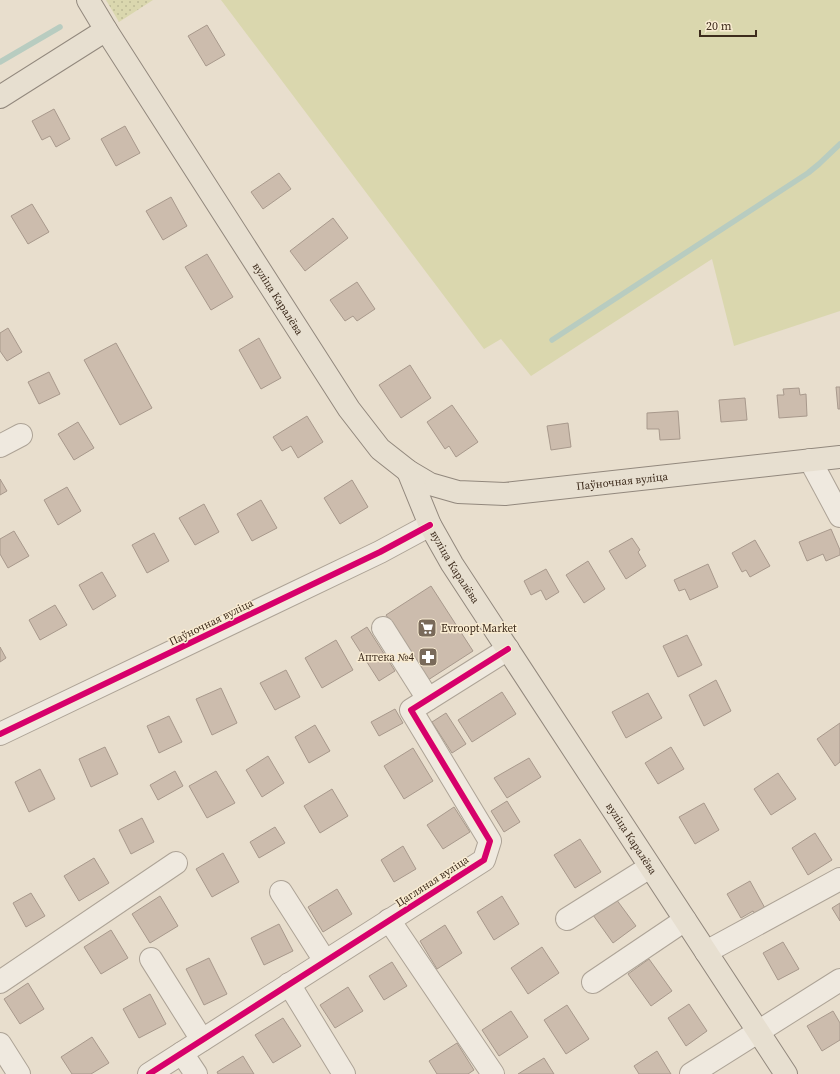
<svg xmlns="http://www.w3.org/2000/svg" width="840" height="1074" viewBox="0 0 840 1074" font-family="'Source Serif 4',serif">
<defs>
<pattern id="grass-dots" width="8" height="8" patternUnits="userSpaceOnUse"><rect width="8" height="8" fill="#dad7ae"/><path d="M2 2h.1M6 6h.1" fill="none" stroke="#bcb995" stroke-width="1.8" stroke-linecap="round"/></pattern>
</defs>
<rect width="100%" height="100%" fill="#e8decd"/>
<path fill="url(#grass-dots)" d="M106,0H153L119,22Z"/>
<path fill="#dad7ae" d="M221,0H840V311L734,346L712,259L531,376L501,339L484,349Z"/>
<g fill="none" stroke-linecap="round" stroke-linejoin="round">
<g stroke="#b8ccc0" stroke-width="5.5">
<path d="M0,62L60,27"/>
<path d="M552,340L808,173L819,164L840,144"/>
</g>
</g>
<g fill="#ccbcad" stroke="#a8998c">
<path d="M207,25L225,55L206,66L188,36Z"/>
<path d="M54,109L70,139L56,147L50,136L42,140L32,121Z"/>
<path d="M125,126L140,153L116,166L101,139Z"/>
<path d="M279,173L291,189L263,209L251,192Z"/>
<path d="M171,197L187,226L163,240L146,211Z"/>
<path d="M32,204L49,232L28,244L11,216Z"/>
<path d="M333,218L348,238L305,271L290,251Z"/>
<path d="M207,254L233,297L211,310L185,267Z"/>
<path d="M357,282L375,309L357,321L353,316L345,321L330,300Z"/>
<path d="M8,328L22,352L7,361L0,351V333Z"/>
<path d="M259,338L281,378L261,389L239,350Z"/>
<path d="M116,343L152,408L120,425L84,360Z"/>
<path d="M410,365L431,398L401,418L379,385Z"/>
<path d="M49,372L60,394L39,404L28,382Z"/>
<path d="M836,387H840V409H838Z"/>
<path d="M799,388L800,395L806,394L807,416L779,418L777,395H784L783,389Z"/>
<path d="M745,398L747,420L721,422L719,400Z"/>
<path d="M452,405L478,442L456,457L449,446L445,449L427,422Z"/>
<path d="M678,411L680,439L660,440L659,429H647V413Z"/>
<path d="M307,416L323,442L298,458L291,446L282,451L273,437Z"/>
<path d="M78,422L94,448L74,460L58,434Z"/>
<path d="M568,423L571,447L551,450L547,426Z"/>
<path d="M0,479L7,491L0,495Z"/>
<path d="M352,480L368,507L340,524L324,498Z"/>
<path d="M67,487L81,511L58,525L44,500Z"/>
<path d="M261,500L277,528L252,541L237,514Z"/>
<path d="M204,504L219,532L195,545L179,518Z"/>
<path d="M831,529L840,550V555L826,561L823,554L807,561L799,542Z"/>
<path d="M14,531L29,556L8,568L0,554V539Z"/>
<path d="M154,533L169,561L147,573L132,545Z"/>
<path d="M632,538L640,550L638,552L646,566L626,579L609,551Z"/>
<path d="M755,540L770,566L750,577L746,570L742,572L732,553Z"/>
<path d="M588,561L605,589L584,603L566,575Z"/>
<path d="M708,564L718,587L690,600L685,589L679,591L674,580Z"/>
<path d="M546,569L559,592L546,600L541,590L531,595L524,581Z"/>
<path d="M102,572L116,596L93,610L79,585Z"/>
<path d="M431,586L473,651L428,680L386,615Z"/>
<path d="M55,605L67,625L40,640L29,620Z"/>
<path d="M367,627L395,671L379,681L351,637Z"/>
<path d="M687,635L702,665L678,677L663,646Z"/>
<path d="M336,640L353,670L322,688L305,658Z"/>
<path d="M0,647L6,658L0,662Z"/>
<path d="M286,670L300,697L275,710L260,683Z"/>
<path d="M716,680L731,711L704,726L689,695Z"/>
<path d="M221,688L237,723L212,735L196,699Z"/>
<path d="M502,692L516,714L472,742L458,720Z"/>
<path d="M648,693L662,718L626,738L612,712Z"/>
<path d="M395,709L403,723L379,736L371,722Z"/>
<path d="M446,713L466,744L452,753L432,722Z"/>
<path d="M169,716L182,742L159,753L147,726Z"/>
<path d="M840,723V762L835,766L817,739Z"/>
<path d="M315,725L330,751L309,763L295,737Z"/>
<path d="M105,747L118,774L91,787L79,759Z"/>
<path d="M671,747L684,769L658,784L645,763Z"/>
<path d="M413,748L433,781L404,799L384,766Z"/>
<path d="M268,756L284,783L262,797L246,770Z"/>
<path d="M529,758L541,777L507,798L494,778Z"/>
<path d="M40,769L55,799L29,812L15,782Z"/>
<path d="M175,771L183,786L158,800L150,785Z"/>
<path d="M216,771L235,803L207,818L189,786Z"/>
<path d="M778,773L796,799L771,815L754,789Z"/>
<path d="M332,789L348,816L320,833L304,806Z"/>
<path d="M507,801L520,822L504,832L491,811Z"/>
<path d="M704,803L719,830L695,844L679,817Z"/>
<path d="M454,807L470,832L443,849L427,825Z"/>
<path d="M142,818L154,842L131,854L119,830Z"/>
<path d="M275,827L285,843L259,858L250,842Z"/>
<path d="M815,833L832,860L808,875L792,848Z"/>
<path d="M580,839L601,872L575,888L554,855Z"/>
<path d="M403,846L416,869L394,882L381,860Z"/>
<path d="M223,853L239,882L212,897L196,869Z"/>
<path d="M94,858L109,883L79,901L64,876Z"/>
<path d="M750,881L766,910L756,916L753,911L741,918L727,894Z"/>
<path d="M337,889L352,914L323,932L308,907Z"/>
<path d="M31,893L45,916L26,927L13,903Z"/>
<path d="M160,896L178,926L150,943L132,914Z"/>
<path d="M502,896L519,924L494,940L477,912Z"/>
<path d="M616,899L636,926L613,943L593,915Z"/>
<path d="M840,903V921L832,908Z"/>
<path d="M279,924L293,951L264,965L251,938Z"/>
<path d="M445,925L462,953L437,969L420,941Z"/>
<path d="M111,930L128,958L101,974L84,947Z"/>
<path d="M783,942L799,969L778,980L763,953Z"/>
<path d="M542,947L559,973L528,994L511,968Z"/>
<path d="M209,958L227,994L204,1005L186,969Z"/>
<path d="M649,959L672,991L651,1006L628,974Z"/>
<path d="M392,962L407,986L384,1000L369,976Z"/>
<path d="M28,983L44,1009L20,1024L4,999Z"/>
<path d="M348,987L363,1011L335,1028L320,1005Z"/>
<path d="M150,994L166,1024L139,1038L123,1009Z"/>
<path d="M689,1004L707,1031L686,1046L668,1018Z"/>
<path d="M567,1005L589,1039L566,1054L544,1020Z"/>
<path d="M511,1011L528,1037L499,1056L482,1030Z"/>
<path d="M833,1011L840,1023V1040L822,1051L807,1026Z"/>
<path d="M283,1018L301,1046L273,1063L255,1035Z"/>
<path d="M92,1037L109,1063L91,1074H72L61,1057Z"/>
<path d="M457,1043L474,1070L468,1074H437L429,1061Z"/>
<path d="M657,1051L671,1074H639L634,1066Z"/>
<path d="M243,1056L254,1074H218L217,1072Z"/>
<path d="M544,1058L554,1074H518Z"/>
</g>
<g fill="none" stroke-linecap="round" stroke-linejoin="round">
<defs>
<g id="minor">
<path d="M0,446L21,435"/>
<path d="M810,460L840,516"/>
<path d="M383,628L428,699"/>
<path d="M0,734L380,552L430,525"/>
<path d="M281,892L325,961"/>
<path d="M567,919L650,867"/>
<path d="M389,920L493,1074"/>
<path d="M706,952L840,879"/>
<path d="M151,959L202,1040"/>
<path d="M0,982L176,863"/>
<path d="M593,982L685,920"/>
<path d="M289,984L344,1074"/>
<path d="M0,1044L19,1074"/>
<path d="M182,1053L196,1074"/>
<path d="M149,1074L484,860L490,841L411,710L508,649"/>
<path d="M691,1074L840,980"/>
</g>
<g id="major">
<path id="s1" d="M88,0L106,30L349,409L380,449L408,471L430,484L458,492L505,494L840,457"/>
<path d="M0,97L106,30"/>
<path id="s2" d="M408,471L430,525L452,564L786,1074"/>
</g>
</defs>
<use href="#minor" stroke="#ada396" stroke-width="24"/>
<use href="#major" stroke="#92887d" stroke-width="24"/>
<use href="#minor" stroke="#efe9df" stroke-width="22"/>
<use href="#major" stroke="#e7dfd0" stroke-width="22"/>
<defs>
<g id="cycleway">
<path d="M0,734L380,552L430,525"/>
<path d="M149,1074L484,860L490,841L411,710L508,649"/>
</g>
</defs>
<use href="#cycleway" stroke="#f9ecd2" stroke-width="8"/>
<use href="#cycleway" stroke="#d6006c" stroke-width="6"/>
</g>
<defs>
<symbol id="supermarket-square" viewBox="-11 -11 22 22"><rect x="-9" y="-9" width="18" height="18" rx="4" fill="#796a5a" stroke="#f9ecd2"/><path d="M-6-5.5h2.5l.6 2H6L4.5 2H-2.5L-4.4-4H-6ZM-1.5 3.2a1.3 1.3 0 1 0 .1 0ZM3 3.2a1.3 1.3 0 1 0 .1 0Z" fill="#fff"/></symbol>
<symbol id="pharmacy-square" viewBox="-11 -11 22 22"><rect x="-9" y="-9" width="18" height="18" rx="4" fill="#796a5a" stroke="#f9ecd2"/><path d="M-2-6h4v4h4v4h-4v4h-4v-4h-4v-4h4Z" fill="#fff"/></symbol>
</defs>
<g fill-rule="evenodd">
<use href="#supermarket-square" x="416" y="617" width="22" height="22"/>
<use href="#pharmacy-square" x="417" y="646" width="22" height="22"/>
</g>
<g text-anchor="middle" stroke-width="3" stroke-linejoin="round" paint-order="stroke">
<g font-size="11" fill="#3d2b1c" stroke="#f9ecd2">
<text dy="4" stroke="none"><textPath href="#s1" startOffset="354">вуліца Каралёва</textPath></text>
<text dy="4" stroke="none"><textPath href="#s1" startOffset="791">Паўночная вуліца</textPath></text>
<text dy="4" stroke="none"><textPath href="#s2" startOffset="107">вуліца Каралёва</textPath></text>
<text transform="translate(211 622) rotate(-26)" y="4">Паўночная вуліца</text>
<text dy="4" stroke="none"><textPath href="#s2" startOffset="431">вуліца Каралёва</textPath></text>
<text transform="translate(432 881) rotate(-33)" y="4">Цагляная вуліца</text>
</g>
<g font-size="11" fill="#3d2b1c" stroke="#f9ecd2" text-anchor="start">
<text x="441" y="632">Evroopt Market</text>
<text x="414" y="661" text-anchor="end">Аптека №4</text>
</g>
</g>
<path d="M700 30v6h56v-6" fill="none" stroke="#3d2b1c" stroke-width="2"/>
<text x="706" y="30" font-size="12" fill="#3d2b1c" stroke="#f9ecd2" stroke-width="3" paint-order="stroke">20 m</text>
</svg>
